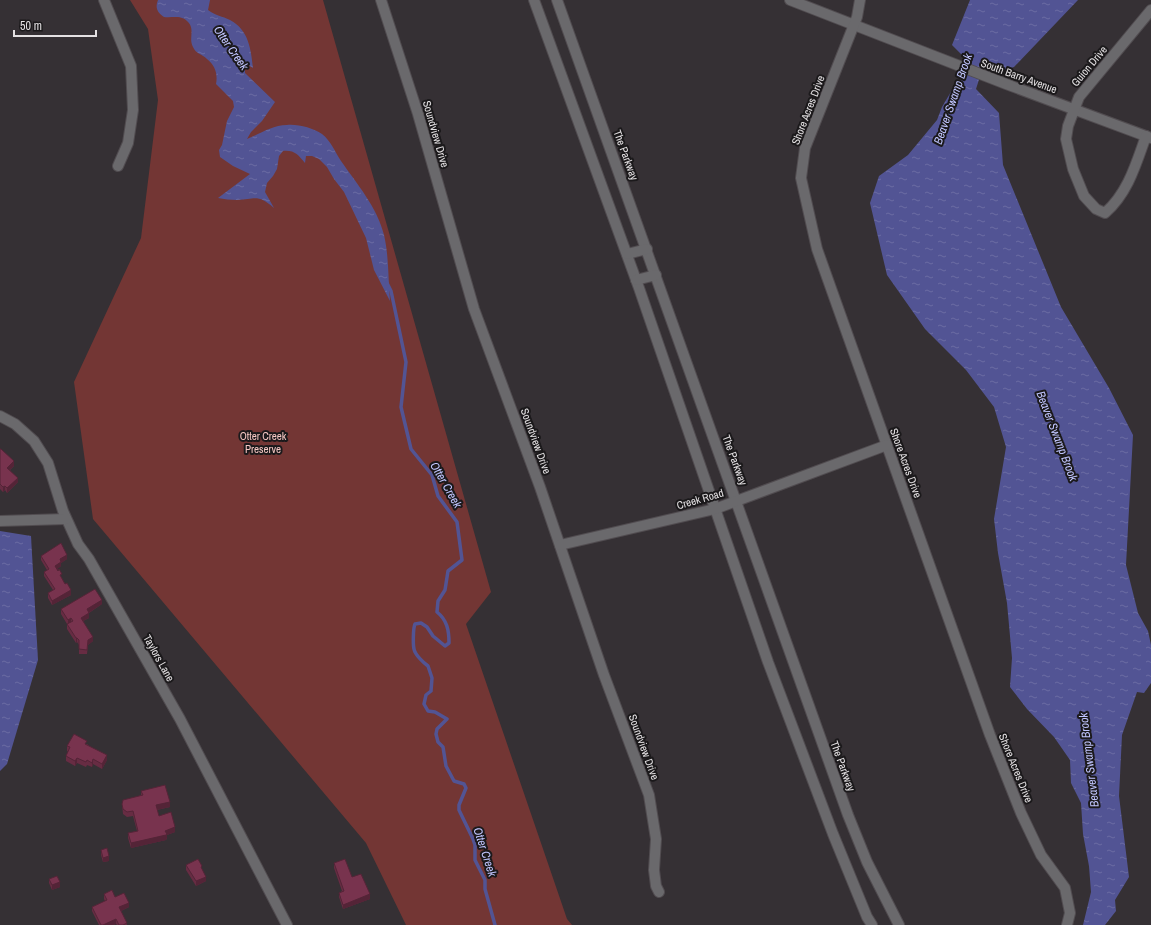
<svg xmlns="http://www.w3.org/2000/svg" width="1151" height="925" viewBox="0 0 1151 925" font-family="'Archivo Narrow',sans-serif">
<defs>
<pattern id="water-ripples" width="26" height="14" patternUnits="userSpaceOnUse"><rect width="26" height="14" fill="#525494"/><path d="M2 4q2-2 4 0t4 0M15 11q2-2 4 0t4 0" fill="none" stroke="#6b6ca3"/></pattern>
</defs>
<rect width="100%" height="100%" fill="#353034"/>
<path fill="#733634" d="M130,0H323L491,592L466,624L567,919L572,925H406L366,843L93,519L74,382L141,238L158,100L148,29Z"/>
<g fill="url(#water-ripples)">
<path d="M158,0H210L208,10C216,16 222,16 230,20C249,30 251,50 253,68L245,63V73L275,102L262,121L251,132L247,139C260,134 272,125 287,125C298,124 313,128 322,134C331,141 335,152 341,161C357,184 377,207 384,235C389,256 388,279 390,301L374,270L366,238L344,192L334,179L327,167L319,159L312,156H306L305,163C298,155 295,150 283,151L279,156L277,169L273,176L267,183L265,192L274,208C258,194 256,199 237,200C231,200 224,199 218,198L250,174L233,166L220,157L219,150L222,145L227,121L234,107L233,101L216,84C218,74 215,65 207,59C202,54 196,54 193,47C188,38 196,29 187,21C181,15 172,18 164,17C157,12 155,8 158,0Z"/>
<path d="M970,0H1078L1014,67L1001,71L984,64L976,89L999,113L1003,165L1061,307L1109,388L1133,435L1126,565L1138,613L1148,631L1151,645V683L1144,693L1137,692L1122,735L1119,796L1129,877L1115,900L1116,911L1105,925H1083L1091,892L1089,866L1083,834L1081,803L1071,783L1070,760L1054,737L1027,709L1010,687L1012,658L1007,603L998,553L994,519L1006,447L994,407L966,370L925,329L887,275L870,203L879,176L908,155L937,120L942,107L952,90L959,83L970,58L961,54L952,45Z"/>
<path d="M0,531L31,536L38,660L7,764L0,771Z"/>
</g>
<g fill="none" stroke-linecap="round" stroke-linejoin="round">
<path stroke="#525494" stroke-width="3.5" d="M387,283L391,291L406,362L401,407L411,449L432,475L438,496L457,522L462,560L448,571L445,590L438,601L437,612C447,620 449,630 449,643L445,646L433,636L427,627L421,623L415,624C413,628 413,645 414,649C415,655 424,663 428,666L432,678L431,691L426,695L424,704L428,711L435,712L447,719L437,729L436,734L438,742L443,747L446,766L454,781L464,784L466,788L459,805V810L473,839L475,845V860L485,880V889L495,925"/>
<defs>
<g id="minor">
<path d="M104,0L131,66L133,110L128,143L118,166"/>
<path d="M381,0L418,114L474,309L540,487L604,675L649,795L656,839L654,870L656,886L659,892"/>
<path d="M534,0L639,288L768,662L833,834L867,917L872,925"/>
<path d="M557,0L848,815L867,862L899,925"/>
<path d="M790,0L1006,84L1151,138"/>
<path d="M860,0L857,17L805,148L801,178L817,249L990,735L1021,813L1041,855L1065,888L1070,913L1067,925"/>
<path d="M1146,136C1136,164 1128,193 1105,213L1096,209L1084,196L1073,169L1066,139L1068,126L1079,97L1151,10"/>
<path d="M627,254L647,249"/>
<path d="M636,280L656,275"/>
<path d="M0,416L15,424L34,441L48,463L63,511L78,544L89,559L180,719L287,925"/>
<path d="M0,521L66,519"/>
<path d="M560,545L715,509L887,445"/>
</g>
</defs>
<use href="#minor" stroke="#514c50" stroke-width="12"/>
<use href="#minor" stroke="#6a696c" stroke-width="10"/>
</g>
<g fill="#672c43">
<path d="M0,449L14,466L10,470L18,482L7,493L5,490L3,492L0,489Z"/>
<path d="M41,556L67,559L61,563V566L57,569L71,595L52,605L48,598V593L53,590L44,576V572L47,570L41,560Z"/>
<path d="M102,604L89,613V618L83,621L93,641L88,645L87,654H79V645L77,642L76,643L67,629V624L61,614V609Z"/>
<path d="M87,744L107,760L102,769L93,764L92,767L87,765L86,767L77,763L75,766L66,761V756L68,751H67V746Z"/>
<path d="M141,791L170,807L157,810L159,816L175,832L167,835V838L166,840L131,848L128,838V833L137,831L133,816L127,817L123,814L122,804L141,795Z"/>
<path d="M101,850L109,861L103,862L101,855Z"/>
<path d="M334,863L352,877L370,899L343,909L339,897V893L342,891L334,868Z"/>
<path d="M186,865L202,870L206,881L196,886L186,870Z"/>
<path d="M49,879L60,887L52,890L49,883Z"/>
<path d="M104,894L115,897L129,907L121,911L127,925H117L116,924L113,925H99L92,911V907L105,901L104,899Z"/>
</g>
<g fill="#542437">
<path d="M14,461V466L7,472V468Z"/>
<path d="M18,478V482L7,493V488Z"/>
<path d="M5,486V490L3,492V487Z"/>
<path d="M67,555V559L61,563V566L55,571V566L60,559Z"/>
<path d="M71,590V595L52,605V601Z"/>
<path d="M102,600V604L87,614V609Z"/>
<path d="M89,613V618L81,622V618Z"/>
<path d="M71,618V623L68,625V620Z"/>
<path d="M93,637V641L88,645L87,654L88,640Z"/>
<path d="M76,638H77V642L76,643Z"/>
<path d="M107,755V760L102,769V764Z"/>
<path d="M77,758V763L75,766V761Z"/>
<path d="M93,759V764L92,767V763Z"/>
<path d="M170,802V807L156,810V805Z"/>
<path d="M175,827V832L167,835V838L166,840L131,848V843Z"/>
<path d="M109,856V861L103,862V858Z"/>
<path d="M206,877V881L196,886V881Z"/>
<path d="M60,882V887L52,890V885Z"/>
<path d="M370,894V899L343,909V905Z"/>
<path d="M129,903V907L119,912V907Z"/>
<path d="M116,919V924L113,925H103Z"/>
</g>
<g fill="#78334e" stroke="#542437">
<path d="M0,449H1L14,461L7,468L18,478L7,488L5,486L3,487L0,484Z"/>
<path d="M61,543L67,555L60,559L61,562L55,566L58,571L59,569L62,574L60,575L65,584L67,583L71,590L52,601L48,593L55,589L44,572L49,569L41,556Z"/>
<path d="M95,589L102,600L87,609L89,613L81,618L93,637L88,640L87,650L79,649V640L77,638H76L67,624L73,621L71,618L68,620L61,609Z"/>
<path d="M74,734L87,741L85,744L107,755L102,764L93,759L92,763L87,760L86,762L77,758L75,761L66,756L70,747L67,746Z"/>
<path d="M165,785L170,802L156,805L159,816L171,812L175,827L165,831L167,834L166,835L131,843L128,833L138,831L133,811L127,812L123,809L122,804L123,800L143,795L141,791Z"/>
<path d="M107,848L109,856L103,858L101,850Z"/>
<path d="M198,859L202,866L201,867L206,877L196,881L186,865Z"/>
<path d="M345,859L352,877L361,874L370,894L343,905L339,893L344,891L334,863Z"/>
<path d="M57,876L60,882L52,885L49,879Z"/>
<path d="M112,890L115,897L124,893L129,903L119,907L127,923L123,925H119L116,919L103,925H101L92,907L107,900L104,894Z"/>
</g>
<g text-anchor="middle" stroke-width="4" stroke-linejoin="round" paint-order="stroke">
<g font-size="11" fill="#e4e1e3" stroke="#1b191b">
<text transform="translate(1089 66) rotate(-50)" y="4">Guion Drive</text>
<text transform="translate(1019 76) rotate(20)" y="4">South Barry Avenue</text>
<text transform="translate(808 110) rotate(-69)" y="4">Shore Acres Drive</text>
<text transform="translate(436 134) rotate(74)" y="4">Soundview Drive</text>
<text transform="translate(626 155) rotate(70)" y="4">The Parkway</text>
<text transform="translate(536 441) rotate(70)" y="4">Soundview Drive</text>
<text transform="translate(735 460) rotate(70)" y="4">The Parkway</text>
<text transform="translate(906 463) rotate(70)" y="4">Shore Acres Drive</text>
<text transform="translate(700 499) rotate(-16)" y="4">Creek Road</text>
<text transform="translate(159 658) rotate(61)" y="4">Taylors Lane</text>
<text transform="translate(644 747) rotate(70)" y="4">Soundview Drive</text>
<text transform="translate(843 766) rotate(70)" y="4">The Parkway</text>
<text transform="translate(1016 768) rotate(68)" y="4">Shore Acres Drive</text>
</g>
<g font-size="11" fill="#f5c7c3" stroke="#1b191b">
<text x="263" y="440">Otter Creek<tspan x="263" dy="13">Preserve</tspan></text>
</g>
<g font-size="12" font-style="italic" fill="#c0c5fe" stroke="#1b191b">
<text transform="translate(231 48) rotate(55)" y="4">Otter Creek</text>
<text transform="translate(953 99) rotate(-71)" y="4">Beaver Swamp Brook</text>
<text transform="translate(1057 436) rotate(69)" y="4">Beaver Swamp Brook</text>
<text transform="translate(446 485) rotate(60)" y="4">Otter Creek</text>
<text transform="translate(1089 760) rotate(-97)" y="4">Beaver Swamp Brook</text>
<text transform="translate(485 852) rotate(72)" y="4">Otter Creek</text>
</g>
</g>
<path d="M14 30v6h82v-6" fill="none" stroke="#e4e1e3" stroke-width="2"/>
<text x="20" y="30" font-size="12" fill="#e4e1e3" stroke="#1b191b" stroke-width="3" paint-order="stroke">50 m</text>
</svg>
